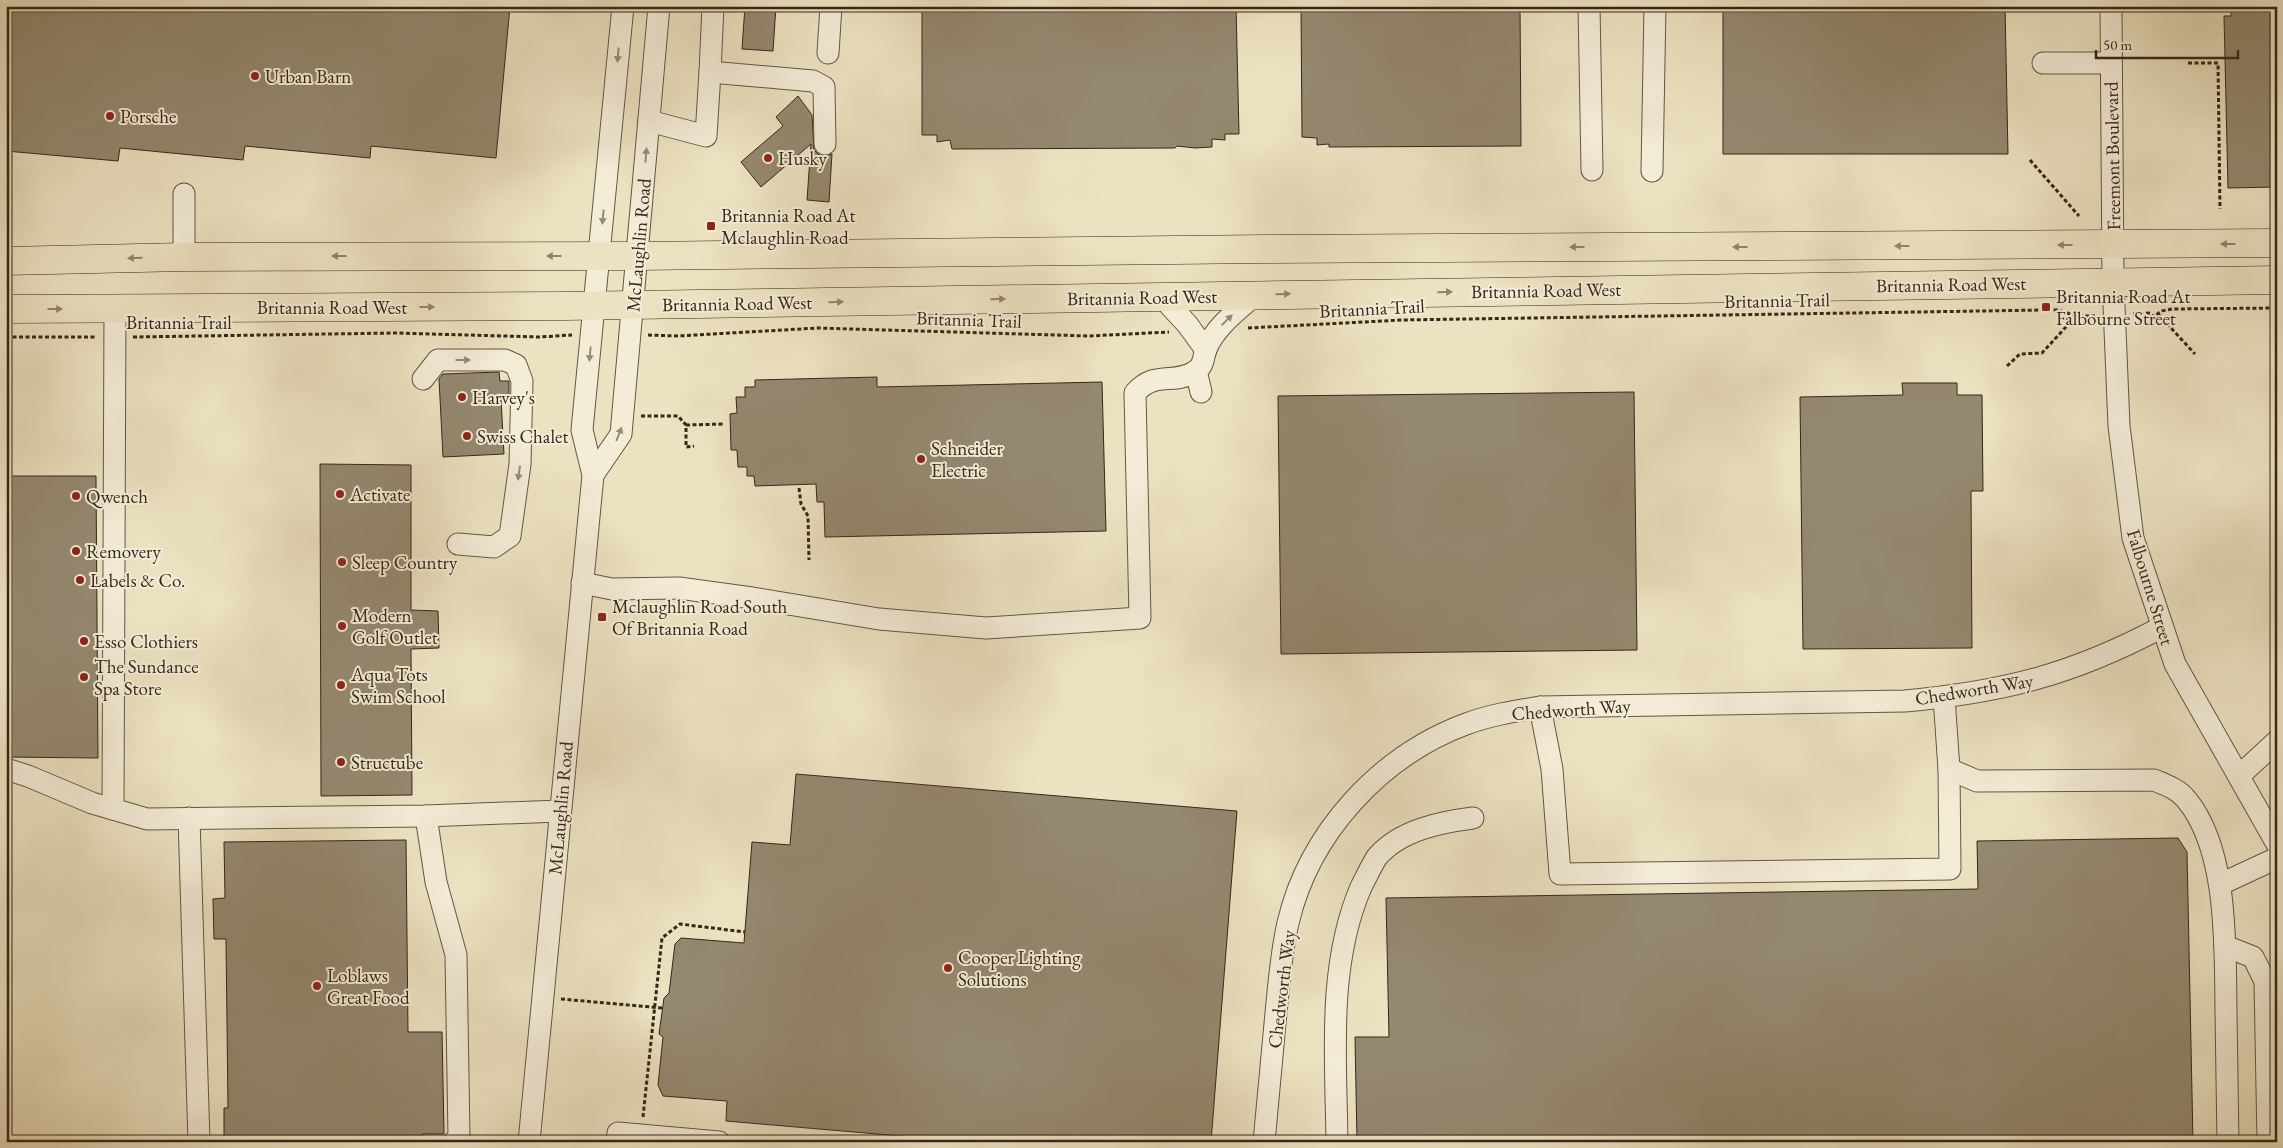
<svg xmlns="http://www.w3.org/2000/svg" width="2283" height="1148" viewBox="0 0 2283 1148" font-family="'EB Garamond',serif">
<rect width="100%" height="100%" fill="#ece2c1"/>
<filter id="stains"><feTurbulence type="fractalNoise" baseFrequency=".004" numOctaves="4"/><feColorMatrix values="0 0 0 0 .2 0 0 0 0 .09 0 0 0 0 .02 0 0 0 .5 -.17"/></filter>
<radialGradient id="worn" r=".72"><stop offset=".6" stop-color="#630" stop-opacity="0"/><stop offset="1" stop-color="#630" stop-opacity=".3"/></radialGradient>
<g fill="#948870" stroke="#352719">
<path d="M6,6H510L496,158L371,146L370,158L245,146L243,160L120,148L118,161L6,151Z"/>
<path d="M745,6H776L773,51L742,49Z"/>
<path d="M922,6H1236L1239,134H1225V140L1212,139V147L1195,148L1177,146L1175,148L952,149L950,140L937,142V135H922Z"/>
<path d="M1301,6H1520L1521,146L1329,147V144L1317,145V138L1302,137Z"/>
<path d="M1723,6H2005L2008,154H1723Z"/>
<path d="M2277,6V187L2228,188L2224,16H2231V7Z"/>
<path d="M798,96L812,115L814,150L819,155L825,156L832,154L829,202L807,200L811,144L761,187L741,162L783,126L776,117Z"/>
<path d="M499,372L500,381H509V399H501L504,454L443,457L439,379L443,374Z"/>
<path d="M877,377V387L1102,382L1106,531L825,537L824,502H817L816,484L755,486L754,476H747V467H738L737,450H731L730,414L737,413L736,397H745V387H755V380Z"/>
<path d="M1902,383H1957V395H1982L1983,491H1971L1972,648L1803,649L1800,397L1903,395Z"/>
<path d="M1634,392L1637,650L1281,654L1278,396Z"/>
<path d="M320,464L411,465V610L438,611L439,648L411,649L412,795L321,796Z"/>
<path d="M6,476H96L98,758L6,757Z"/>
<path d="M796,774L1237,811L1211,1142H970L726,1121L727,1101L663,1096L658,1085L663,1037L659,1034L664,998L669,993L675,944L681,938L744,943L752,842L790,845Z"/>
<path d="M2178,838L2187,852L2193,1142H1357L1355,1037H1389L1386,898L1978,889L1977,841Z"/>
<path d="M406,840L408,1032H442L444,1134H422V1142L224,1140V1108H228L226,939H214L213,899L225,898L224,842Z"/>
</g>
<g fill="none" stroke-linecap="round" stroke-linejoin="round">
<defs>
<g id="minor">
<path d="M713,6L710,72L813,81L824,87L825,144"/>
<path d="M1589,6L1592,170"/>
<path d="M2111,6L2113,281L2119,426L2133,538L2175,664L2277,844"/>
<path d="M828,53L831,6"/>
<path d="M2043,63H2111"/>
<path d="M649,121L706,136L710,72"/>
<path d="M1652,171L1655,6"/>
<path d="M184,257V194"/>
<path d="M1161,296L1187,324L1206,350"/>
<path d="M1196,371L1201,392"/>
<path d="M423,379L438,360H505L516,365L522,381L520,464L510,536L494,547L458,544"/>
<path d="M593,475L621,434L659,6"/>
<path d="M582,583L612,589L679,588L752,598L879,619L986,628L1140,618L1135,393C1155,370 1174,385 1194,372C1204,367 1203,358 1206,349C1216,326 1237,311 1255,295"/>
<path d="M1540,707L1552,769L1560,874L1950,869L1949,769L1944,697"/>
<path d="M6,769L28,776L92,803L147,819L426,816L560,811"/>
<path d="M1949,769L1977,781L2154,780C2166,785 2178,789 2186,799C2229,850 2225,950 2226,1012C2227,1056 2227,1099 2228,1142"/>
<path d="M2239,776L2277,741"/>
<path d="M113,809L115,308"/>
<path d="M426,816L436,882L456,955L459,1137L454,1142"/>
<path d="M189,818L199,1142"/>
<path d="M2221,884L2277,858"/>
<path d="M2225,946L2253,957L2265,981L2268,1142"/>
<path d="M529,1142L593,475L582,430L623,6"/>
<path d="M617,1142L618,1133L719,1142"/>
<path d="M1264,1142C1268,1099 1272,1056 1276,1013C1279,983 1281,953 1288,923C1309,833 1380,756 1466,724C1490,715 1515,711 1540,707L1905,701C2004,692 2074,674 2162,627"/>
<path d="M1337,1142C1336,1058 1327,966 1361,887C1366,878 1371,866 1377,857C1400,830 1441,822 1473,818"/>
</g>
<g id="major">
<path d="M6,261L184,257L637,256L1266,249L2277,243"/>
<path d="M6,309L565,306L2277,280"/>
</g>
</defs>
<use href="#minor" stroke="#635643" stroke-width="23"/>
<use href="#major" stroke="#352719" stroke-width="29"/>
<g stroke="#352719" stroke-width="3" stroke-dasharray="4 2.5" stroke-linecap="butt">
<path d="M2188,63H2218L2220,209"/>
<path d="M2030,160L2079,216"/>
<path d="M2133,314L2150,313L2154,317L2161,311L2172,309L2277,308"/>
<path d="M2158,314L2195,354"/>
<path d="M1248,328L1402,320L2045,310H2058L2076,316H2095"/>
<path d="M648,335L678,336L817,328L1089,336L1169,332"/>
<path d="M6,337H97"/>
<path d="M133,337L395,333L539,337L572,335"/>
<path d="M2007,366L2020,354L2042,353L2076,316"/>
<path d="M641,416H678L686,425V447L694,446"/>
<path d="M686,425L724,424"/>
<path d="M799,488L801,504L808,516L809,560"/>
<path d="M561,999L662,1008"/>
<path d="M643,1117L662,938L680,924L745,932"/>
</g>
<use href="#minor" stroke="#f3ecd7" stroke-width="21"/>
<use href="#major" stroke="#ece2c1" stroke-width="28"/>
</g>
<defs><path id="oneway-solid" d="M-6-.8H1V-3.2L6.5 0L1 3.2V.8H-6Z" transform="scale(1.25)"/></defs>
<g fill="#948a78">
<use href="#oneway-solid" transform="translate(618 55) rotate(95)"/>
<use href="#oneway-solid" transform="translate(646 155) rotate(-85)"/>
<use href="#oneway-solid" transform="translate(603 217) rotate(95)"/>
<use href="#oneway-solid" transform="translate(1227 320) rotate(-44)"/>
<use href="#oneway-solid" transform="translate(590 354) rotate(95)"/>
<use href="#oneway-solid" transform="translate(463 360)"/>
<use href="#oneway-solid" transform="translate(619 434) rotate(-69)"/>
<use href="#oneway-solid" transform="translate(519 473) rotate(98)"/>
</g>
<g fill="#90846d">
<use href="#oneway-solid" transform="translate(2228 244) rotate(180)"/>
<use href="#oneway-solid" transform="translate(2065 245) rotate(180)"/>
<use href="#oneway-solid" transform="translate(1902 246) rotate(180)"/>
<use href="#oneway-solid" transform="translate(1577 247) rotate(180)"/>
<use href="#oneway-solid" transform="translate(1740 247) rotate(180)"/>
<use href="#oneway-solid" transform="translate(339 256) rotate(180)"/>
<use href="#oneway-solid" transform="translate(554 256) rotate(180)"/>
<use href="#oneway-solid" transform="translate(135 258) rotate(178)"/>
<use href="#oneway-solid" transform="translate(1445 292) rotate(-1)"/>
<use href="#oneway-solid" transform="translate(1283 294) rotate(-1)"/>
<use href="#oneway-solid" transform="translate(998 299) rotate(-1)"/>
<use href="#oneway-solid" transform="translate(836 302) rotate(-1)"/>
<use href="#oneway-solid" transform="translate(427 307)"/>
<use href="#oneway-solid" transform="translate(55 309)"/>
</g>
<g fill="#8f2418" stroke="#f3ecd7" stroke-width="2">
<circle cx="255" cy="76" r="5"/>
<circle cx="110" cy="116" r="5"/>
<circle cx="768" cy="158" r="5"/>
<rect x="706" y="221" width="10" height="10" rx="2.5"/>
<rect x="2041" y="302" width="10" height="10" rx="2.5"/>
<circle cx="462" cy="397" r="5"/>
<circle cx="467" cy="436" r="5"/>
<circle cx="921" cy="459" r="5"/>
<circle cx="340" cy="494" r="5"/>
<circle cx="76" cy="496" r="5"/>
<circle cx="76" cy="551" r="5"/>
<circle cx="342" cy="562" r="5"/>
<circle cx="80" cy="580" r="5"/>
<rect x="597" y="612" width="10" height="10" rx="2.5"/>
<circle cx="342" cy="626" r="5"/>
<circle cx="84" cy="641" r="5"/>
<circle cx="84" cy="677" r="5"/>
<circle cx="341" cy="685" r="5"/>
<circle cx="341" cy="762" r="5"/>
<circle cx="948" cy="968" r="5"/>
<circle cx="317" cy="986" r="5"/>
</g>
<g text-anchor="middle" stroke-width="4" stroke-linejoin="round" paint-order="stroke">
<g font-size="19" fill="#352719" stroke="#f3ecd7" text-anchor="start">
<text x="265" y="83">Urban Barn</text>
<text x="120" y="123">Porsche</text>
<text x="778" y="165">Husky</text>
<text x="721" y="222">Britannia Road At<tspan x="721" dy="22">Mclaughlin Road</tspan></text>
<text x="2056" y="303">Britannia Road At<tspan x="2056" dy="22">Falbourne Street</tspan></text>
<text x="472" y="404">Harvey's</text>
<text x="477" y="443">Swiss Chalet</text>
<text x="931" y="455">Schneider<tspan x="931" dy="22">Electric</tspan></text>
<text x="350" y="501">Activate</text>
<text x="86" y="503">Qwench</text>
<text x="86" y="558">Removery</text>
<text x="352" y="569">Sleep Country</text>
<text x="90" y="587">Labels &amp; Co.</text>
<text x="612" y="613">Mclaughlin Road South<tspan x="612" dy="22">Of Britannia Road</tspan></text>
<text x="352" y="622">Modern<tspan x="352" dy="22">Golf Outlet</tspan></text>
<text x="94" y="648">Esso Clothiers</text>
<text x="94" y="673">The Sundance<tspan x="94" dy="22">Spa Store</tspan></text>
<text x="351" y="681">Aqua Tots<tspan x="351" dy="22">Swim School</tspan></text>
<text x="351" y="769">Structube</text>
<text x="958" y="964">Cooper Lighting<tspan x="958" dy="22">Solutions</tspan></text>
<text x="327" y="982">Loblaws<tspan x="327" dy="22">Great Food</tspan></text>
</g>
<g font-size="19" fill="#352719" stroke="#f3ecd7">
<text transform="translate(2112 156) rotate(-91)" y="7">Freemont Boulevard</text>
<text transform="translate(638 245) rotate(-85)" y="7">McLaughlin Road</text>
<text transform="translate(1951 284) rotate(-1)" y="7">Britannia Road West</text>
<text transform="translate(1546 290) rotate(-1)" y="7">Britannia Road West</text>
<text transform="translate(1142 297) rotate(-1)" y="7">Britannia Road West</text>
<text transform="translate(1777 300) rotate(-1)" y="7">Britannia Trail</text>
<text transform="translate(737 303) rotate(-1)" y="7">Britannia Road West</text>
<text x="332" y="314">Britannia Road West</text>
<text transform="translate(1372 308) rotate(-3)" y="7">Britannia Trail</text>
<text transform="translate(969 319) rotate(2)" y="7">Britannia Trail</text>
<text x="179" y="329">Britannia Trail</text>
<text transform="translate(2151 587) rotate(73)" y="7">Falbourne Street</text>
<text transform="translate(1974 689) rotate(-9)" y="7">Chedworth Way</text>
<text transform="translate(1571 709) rotate(-4)" y="7">Chedworth Way</text>
<text transform="translate(560 808) rotate(-85)" y="7">McLaughlin Road</text>
<text transform="translate(1281 989) rotate(-83)" y="7">Chedworth Way</text>
</g>
</g>
<rect width="2283" height="1148" fill="none" stroke="#ece2c1" stroke-width="25"/>
<rect x="8" y="8" width="2268" height="1133" fill="none" stroke="#352719" stroke-width="2.5"/>
<rect x="12" y="12" width="2258" height="1123" fill="none" stroke="#352719"/>
<path d="M2096 50v8h142v-8" fill="none" stroke="#352719" stroke-width="2.5"/>
<text x="2103" y="50" font-size="15" fill="#352719" stroke="#f3ecd7" stroke-width="4" paint-order="stroke">50 m</text>
<rect width="100%" height="100%" filter="url(#stains)"/>
<rect width="100%" height="100%" fill="url(#worn)"/>
</svg>
